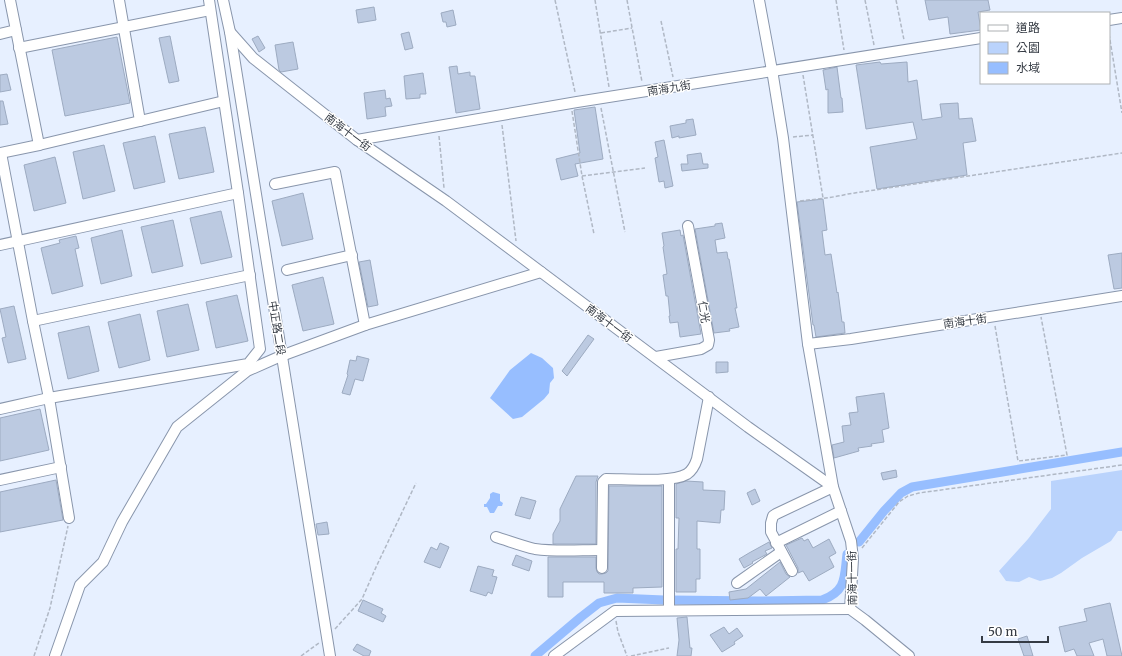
<svg xmlns="http://www.w3.org/2000/svg" width="1122" height="656" viewBox="0 0 1122 656" font-family="Merriweather,'Noto Sans TC',serif">
<rect width="100%" height="100%" fill="#e7f0ff"/>
<path fill="#bad3fc" d="M1122,470V531H1118L1111,541L1082,558L1061,573L1052,578L1040,581L1029,577L1019,582L1006,581L999,571L1028,539L1051,509V481Z"/>
<g fill="#97beff">
<path d="M531,353L542,358L553,368L554,378L550,383L549,393L544,399L522,417L513,419L490,398L510,370Z"/>
<path d="M493,492L500,494V501L503,503L502,506H498L494,513H490L487,507H484V504H486L490,498V494Z"/>
</g>
<g fill="none" stroke-linecap="round" stroke-linejoin="round">
<g stroke="#97beff" stroke-width="9">
<path d="M859,542L884,511L901,493L912,487L1122,452"/>
<path d="M671,600L758,601L822,600C847,591 844,577 847,554"/>
<path d="M535,656L581,617L599,603L617,598L664,600"/>
</g>
</g>
<g fill="#bccae1" stroke="#9dabc1">
<path d="M925,0H988L990,10L978,12L981,30L950,34L948,17L929,20Z"/>
<path d="M374,7L376,20L358,23L356,10Z"/>
<path d="M453,10L456,25L447,27L446,22H443L441,13Z"/>
<path d="M409,32L413,48L405,50L401,34Z"/>
<path d="M170,36L179,81L169,83L159,38Z"/>
<path d="M258,36L265,48L259,52L252,39Z"/>
<path d="M117,37L130,103L65,116L52,50Z"/>
<path d="M293,42L298,69L281,72L279,70L275,45Z"/>
<path d="M880,62L881,64L907,62L908,82L917,80L922,120L942,117L940,104L958,103L959,119L972,118L976,141L963,143L967,175L877,189L870,147L917,139L913,122L866,129L856,65Z"/>
<path d="M457,66L458,74L470,72V76H475L480,109L456,113L449,67Z"/>
<path d="M837,67L841,98H842L843,112L828,113V89L826,90L823,70Z"/>
<path d="M423,73L426,94H420V98L406,99L404,76Z"/>
<path d="M7,74L11,90L0,92V75Z"/>
<path d="M385,90L386,99L390,98L392,106L385,107L386,116L367,119L364,93Z"/>
<path d="M0,101H3L8,124L0,125Z"/>
<path d="M595,107L603,159L575,164L578,176L561,180L556,159L580,153L574,110Z"/>
<path d="M693,119L696,135L679,138V136L672,138L670,126L686,123V120Z"/>
<path d="M205,127L214,172L179,179L169,134Z"/>
<path d="M155,136L165,182L134,189L123,143Z"/>
<path d="M664,140L673,186L665,188L664,181L659,182L655,158L658,157L655,142Z"/>
<path d="M104,145L115,191L83,199L73,152Z"/>
<path d="M701,153L703,164H708V168L682,171L681,164H688L687,155Z"/>
<path d="M55,157L66,203L34,211L24,165Z"/>
<path d="M303,193L313,239L282,246L272,201Z"/>
<path d="M823,199L827,230L822,231L825,255L831,254L837,293L838,292L842,322H844L845,333L816,337L814,325H813L797,202Z"/>
<path d="M221,211L232,257L201,264L190,218Z"/>
<path d="M173,220L183,266L152,273L141,227Z"/>
<path d="M722,223L725,238L715,240L717,253L727,252L728,259H729L737,308H735L739,327L729,329L730,331L714,333L695,229L715,226V224Z"/>
<path d="M122,230L132,276L101,284L91,238Z"/>
<path d="M680,230L681,236L683,235L701,334L680,337L678,322L670,323L669,316H670L668,296H666L663,275L667,274L663,247L664,246L662,233Z"/>
<path d="M76,236L79,248L75,249L83,286L52,294L41,248L60,243L59,240Z"/>
<path d="M1122,253V288L1114,289L1108,255Z"/>
<path d="M370,260L378,305L368,307L359,262Z"/>
<path d="M323,277L334,324L303,331L292,285Z"/>
<path d="M237,295L248,341L216,348L206,302Z"/>
<path d="M188,304L199,350L167,357L157,311Z"/>
<path d="M14,306L26,359L8,363L2,338L6,337L0,309Z"/>
<path d="M140,314L150,360L119,368L108,322Z"/>
<path d="M89,326L99,371L68,379L58,333Z"/>
<path d="M588,335L594,339L567,376L562,371Z"/>
<path d="M357,356L369,359L363,381L355,379L350,395L342,393L348,375L347,374L350,360L356,361Z"/>
<path d="M716,362H728V372L716,373Z"/>
<path d="M884,393L889,428L882,430L884,442L871,444L872,446L858,448L859,451L834,458L832,445L844,442L842,426L851,425L849,413L858,412L856,397Z"/>
<path d="M40,409L49,450L0,461V418Z"/>
<path d="M896,470L897,477L883,480L881,473Z"/>
<path d="M576,476H598L596,482V544H553V534L560,521V509Z"/>
<path d="M56,480L63,520L0,532V492Z"/>
<path d="M686,481L703,482V490L725,491L724,510H721L720,523L697,521V549H700V579H696V592H676V549H678L679,518H676V484Z"/>
<path d="M609,486H662V587L633,588V593H604V582H563V597H548V557H596V568L597,572L599,574H602L606,573L608,571Z"/>
<path d="M755,489L760,501L752,505L747,493Z"/>
<path d="M521,497L536,501L530,519L515,515Z"/>
<path d="M327,522L329,534L318,535L316,524Z"/>
<path d="M802,538L804,541L808,539L813,548L829,539L836,553L829,557L834,567L809,581L803,571L798,573V568L786,545Z"/>
<path d="M769,542L772,548L765,551L767,554L752,562L753,563L744,568L739,559L749,553Z"/>
<path d="M440,543L449,547L440,568L424,562L431,547L437,550Z"/>
<path d="M516,555L532,561L529,571L512,565Z"/>
<path d="M780,562L786,574L790,577L766,596L760,589L748,598L730,600L729,592L746,589Z"/>
<path d="M478,566L494,570L492,576L497,577L492,594L488,592L486,596L470,591Z"/>
<path d="M363,600L383,609L381,613L386,616L383,622L358,611Z"/>
<path d="M1110,603L1122,656H1107L1103,639L1089,643L1094,656H1077L1074,649L1065,652L1059,627L1087,621L1084,609Z"/>
<path d="M687,617L690,648H692L691,656H677L679,640L677,618Z"/>
<path d="M724,627L729,634L737,628L743,636L734,642L735,644L722,652L710,635Z"/>
<path d="M1027,636L1033,656H1024L1018,639Z"/>
<path d="M357,644L371,651L369,656H364L353,650Z"/>
</g>
<g fill="none" stroke-linecap="round" stroke-linejoin="round">
<defs>
<g id="minor">
<path d="M119,0L140,121"/>
<path d="M223,0L230,32L330,656"/>
<path d="M759,0L773,76L783,138L808,344L833,487L776,514L773,516L771,523V532L792,571"/>
<path d="M1109,20L1122,18"/>
<path d="M230,32L253,58L357,140L446,201L517,254L748,427L833,487L851,541L853,559L850,609"/>
<path d="M0,34L16,30"/>
<path d="M19,48L210,10"/>
<path d="M357,140L577,102L981,38"/>
<path d="M39,145L224,101"/>
<path d="M0,153L39,145L10,0"/>
<path d="M1,153L33,321L49,398L69,518"/>
<path d="M275,184L335,172L365,325"/>
<path d="M0,245L238,193L209,0"/>
<path d="M287,270L352,255"/>
<path d="M33,321L250,275"/>
<path d="M808,344L851,339L1122,296"/>
<path d="M656,357L701,349L708,345L709,340L688,226"/>
<path d="M0,409L49,398L248,364L260,349L238,193"/>
<path d="M0,480L61,467"/>
<path d="M669,480V610"/>
<path d="M496,537C509,541 522,546 535,549C557,552 580,550 601,550"/>
<path d="M776,543L841,511"/>
<path d="M602,568L603,482L606,479C626,479 672,483 687,474C693,470 695,465 697,459L709,397"/>
<path d="M737,583L781,552"/>
<path d="M850,609L865,620L909,656"/>
<path d="M55,656L80,585L103,562L122,522L177,427L247,371L281,356L365,325L541,272"/>
<path d="M554,656L615,611L850,609"/>
</g>
</defs>
<use href="#minor" stroke="#8996ac" stroke-width="12"/>
<g stroke="#b0b8c5" stroke-width="1.5" stroke-dasharray="4 2" stroke-linecap="butt">
<path d="M555,0L575,92"/>
<path d="M595,0L609,87"/>
<path d="M627,0L642,82"/>
<path d="M836,0L844,50"/>
<path d="M865,0L874,45"/>
<path d="M896,0L904,40"/>
<path d="M661,21L673,77"/>
<path d="M601,33L632,28"/>
<path d="M1109,34L1122,113"/>
<path d="M803,75L823,198"/>
<path d="M601,108L625,232"/>
<path d="M572,111L582,176L594,234"/>
<path d="M502,125L516,241"/>
<path d="M439,136L444,188"/>
<path d="M793,137L813,135"/>
<path d="M582,176L645,168"/>
<path d="M800,201C816,199 832,198 848,194L1122,153"/>
<path d="M995,326L1018,461L1067,455L1041,317"/>
<path d="M862,548L899,502L908,496L919,493L1122,465"/>
<path d="M616,621L618,632L627,656"/>
<path d="M335,629L362,599L377,565L416,483"/>
<path d="M34,656L50,608L68,526"/>
<path d="M301,656L319,643"/>
<path d="M631,656L669,648"/>
</g>
<use href="#minor" stroke="#fff" stroke-width="10"/>
</g>
<g text-anchor="middle" stroke-width="3" stroke-linejoin="round" paint-order="stroke">
<g font-size="11" fill="#353b44" stroke="#fff">
<text transform="translate(669 88) rotate(-9)" y="4">南海九街</text>
<text transform="translate(348 132) rotate(37)" y="4">南海十一街</text>
<text transform="translate(704 312) rotate(80)" y="4">仁光</text>
<text transform="translate(965 321) rotate(-8)" y="4">南海十街</text>
<text transform="translate(609 323) rotate(37)" y="4">南海十一街</text>
<text transform="translate(277 328) rotate(81)" y="4">中正路二段</text>
<text transform="translate(852 578) rotate(-91)" y="4">南海十一街</text>
</g>
</g>
<rect x="980" y="12" width="130" height="72" fill="#ffffff" stroke="#aeb1b4"/>
<rect x="988" y="25" width="20" height="6" fill="#ffffff" stroke="#aeb1b4"/>
<text x="1016" y="32" font-size="12" fill="#353b44">道路</text>
<rect x="988" y="42" width="20" height="12" fill="#bad3fc" stroke="#aeb1b4"/>
<text x="1016" y="52" font-size="12" fill="#353b44">公園</text>
<rect x="988" y="62" width="20" height="12" fill="#97beff" stroke="#aeb1b4"/>
<text x="1016" y="72" font-size="12" fill="#353b44">水域</text>
<path d="M982 636v6h66v-6" fill="none" stroke="#353b44" stroke-width="2"/>
<text x="988" y="636" font-size="12" fill="#353b44" stroke="#ffffff" stroke-width="3" paint-order="stroke">50 m</text>
</svg>
